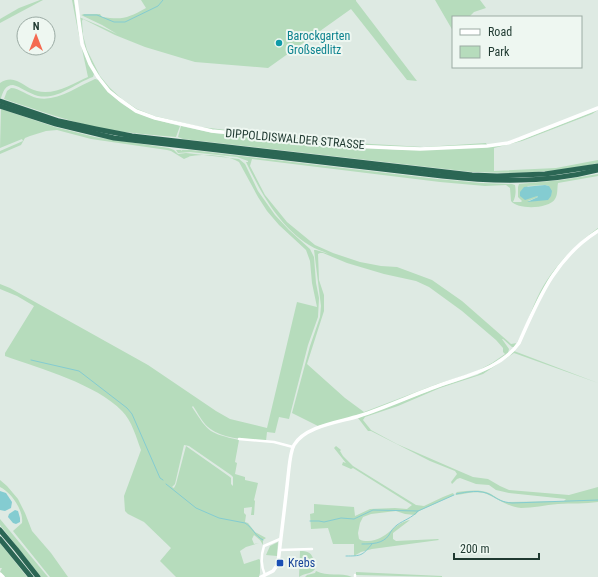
<svg xmlns="http://www.w3.org/2000/svg" width="598" height="577" viewBox="0 0 598 577" font-family="'Roboto Condensed',sans-serif">
<rect width="100%" height="100%" fill="#deeae3"/>
<g fill="#b6dcbc" fill-rule="evenodd">
<path d="M40,0H43L0,23V19L19,8Z"/>
<path d="M72,0H74L78,30L94,74L93,77C75,83 59,100 38,96C30,94 19,86 13,85C5,85 3,92 1,98H0V83C16,73 23,88 37,91C54,96 74,83 88,77L77,26Z"/>
<path d="M141,0H356V1L417,81L407,80L351,9L268,68L195,62L145,47L115,35L83,19L82,21L83,35L87,50L100,76L110,88L122,99L137,109L155,116L201,127L319,141L424,147L486,143L487,145L424,148L401,147L328,143L213,130L155,117L137,110L129,105L109,89L100,78V76L97,74L86,51L79,17L100,26L117,34L102,25L81,15L84,14H100L102,17C123,20 128,18 146,8Z"/>
<path d="M435,0H480L486,8L474,12L469,17H453V31Z"/>
<path d="M95,79L99,80C104,86 108,92 114,97C132,114 156,120 180,126L176,137C152,135 128,133 104,129C70,122 37,110 4,99L7,91L11,88C19,88 28,96 37,98C58,102 76,87 95,79Z"/>
<path d="M1,109L55,127L95,137L169,148L174,150L178,154L186,153L239,159L245,164L258,191L275,215L289,230L310,249L314,257L316,283L319,298L318,317L308,345L289,419L279,417L275,433L267,432L266,441C249,440 221,439 208,427C202,422 198,413 193,406L192,407C209,433 209,433 239,440L235,462L237,463L235,474L245,477V480L258,483L254,500L255,501L254,515H251L252,507L244,508V513L246,515L245,522L248,523L255,532L266,538L263,540V545L260,540L254,535L252,539L254,544L259,543L246,547L240,551L244,564L259,559L260,560V573L259,577H176L160,561L171,548L144,522L128,514L125,511L124,496L141,450C136,437 132,421 122,411C96,384 41,369 5,356V353L34,306L17,296L0,289V284L10,288L148,365L216,411L230,419L267,428L297,302L317,307L312,283L310,261L306,250L279,225L267,211L258,197L239,162C227,155 206,154 192,156C189,156 187,158 184,159L171,151L167,150L91,139L57,130L46,131L30,136L25,138L21,145L0,154V151L23,141L22,139L0,148ZM184,445L189,446L231,475L233,477V486L231,484V478L230,477L186,446L176,484L174,488L172,487L175,484Z"/>
<path d="M598,110L592,114L522,141L494,148V171L556,168L598,160V163C557,173 514,174 472,172L183,139L178,137L181,126L213,133L270,138L302,143L401,150L487,147L519,141Z"/>
<path d="M176,150H181L182,151V150H191L438,179L481,183L512,184L515,185C516,191 516,196 513,202H521L522,201L518,197V187L519,184L562,180L598,174V176L558,183C557,188 558,195 555,199C549,209 518,210 511,201L510,188L506,185L485,186L440,182L252,159L250,166L265,195L287,222L315,245L333,253L360,262L381,266L397,267L432,280L462,301L511,344L517,343C525,329 530,313 537,298C551,269 572,247 598,228V229L572,250L552,274L539,296L522,336L514,347H512L503,339H502L509,349L508,353L486,368L357,416L318,426L292,413L310,346L320,317L321,306L314,250H316L329,254C323,251 315,249 309,245C279,226 261,193 246,162H248V161L237,157L190,152L178,153ZM545,185L549,186L538,201H528L538,197L527,186ZM320,253H323L347,263L384,274L416,281L429,287L462,311L496,340L503,348V352L505,354L492,363L475,372L437,384L364,412L345,398L307,364L324,311V295L319,280L318,254Z"/>
<path d="M514,351L598,383L514,353L483,374L440,388L398,406L365,417L363,420L371,430L397,444L459,471L473,477L488,479L500,486L509,490L569,495L598,487V502C585,504 571,503 558,504C545,505 533,508 521,508C507,507 496,497 484,493C474,491 466,494 456,495V493L457,492C468,491 478,489 489,493C495,496 499,500 506,502L564,501L566,499L509,493L496,490L489,485L476,484L460,478L457,479L452,484L451,482L457,474L455,471L430,461L371,431H368L358,418L439,387L477,375L486,370Z"/>
<path d="M336,446L341,450L340,451L343,456L353,466L416,505L424,506L443,497L453,493L454,495L419,511L415,515L405,514L396,511L371,514L363,517L360,523L358,533L359,539C362,541 364,541 368,541C388,540 393,523 410,520L393,533V539L396,541L438,539L439,540L372,549L361,552L354,556V544H333L328,528L311,529L310,514L314,513V504L354,507L355,516L370,509L395,508L407,509L412,505L353,468L351,469L342,465L343,462L346,463L334,448Z"/>
<path d="M0,480L7,486L18,499L25,513L32,531L51,553L68,577H50L13,531L22,523C24,511 11,492 0,487Z"/>
<path d="M0,519L48,577H41L0,525Z"/>
<path d="M278,542L277,556L266,555L270,546Z"/>
<path d="M0,543L27,577H5L0,572L2,568H0Z"/>
<path d="M300,551C314,551 313,558 315,569C312,574 304,573 299,577Z"/>
<path d="M316,571C327,577 341,572 352,577H305L307,575L315,573Z"/>
<path d="M356,572L442,576V577L356,575Z"/>
</g>
<g fill="#84ccd1">
<path d="M545,185L549,186L552,191L551,196L548,200L527,202L538,197L537,196L525,200L520,196V192L524,187Z"/>
<path d="M0,491L6,493L12,502L11,508L5,511L0,510Z"/>
<path d="M15,510L18,511L20,518V522L16,524L13,523L8,517L9,514Z"/>
</g>
<g fill="none" stroke-linecap="round" stroke-linejoin="round">
<g stroke="#84ccd1" stroke-width="1">
<path d="M84,15H97L114,22H125L158,6L163,0"/>
<path d="M31,360L79,371L127,408L132,414L160,478L163,480"/>
<path d="M166,484L196,508L219,518L245,523C253,528 255,536 263,540"/>
<path d="M456,494C467,492 480,489 491,495C499,500 502,502 512,503L598,500"/>
<path d="M310,521H319L324,522L341,518L354,519L373,510L418,511L454,495"/>
<path d="M362,544C371,544 383,544 389,535C391,531 393,528 397,525C404,520 412,518 418,511"/>
<path d="M346,556C361,556 362,556 372,544"/>
</g>
<g stroke="#fff" stroke-width="2.5">
<path d="M239,439L274,442L293,447"/>
<path d="M280,550L312,549"/>
<path d="M265,575C261,566 261,555 264,546L280,539"/>
<path d="M355,577V575"/>
</g>
<g stroke="#fff" stroke-width="3.5">
<path d="M76,0L82,44L90,64L98,77L109,91L119,99L136,111L155,118L212,131L265,136L326,145L420,149L487,146L508,143L519,139L598,108"/>
<path d="M0,574L3,577"/>
<path d="M261,577L273,571L278,564C281,535 285,506 288,477C289,469 290,452 294,445C305,426 340,422 359,416C384,408 408,397 432,388C462,376 499,371 519,343C539,298 555,258 598,231"/>
</g>
<g stroke="#2b6654" stroke-width="5">
<path d="M0,101L59,121L96,129L132,136L472,175L497,176L545,174L598,166"/>
<path d="M0,106L56,124L114,138L442,176C495,182 547,183 598,170"/>
<path d="M0,530L16,549L38,577"/>
<path d="M0,539L31,577"/>
</g>
</g>
<circle fill="#0f9aa8" stroke="#eef7f1" stroke-width="1.5" cx="279" cy="43" r="4"/>
<rect fill="#1a4fb4" stroke="#eef7f1" stroke-width="1.5" x="276" y="559" width="8" height="8" rx="2"/>
<g text-anchor="middle" stroke-width="4" stroke-linejoin="round" paint-order="stroke">
<g font-size="12" fill="#0d838f" stroke="#eef7f1" text-anchor="start">
<text x="287" y="40">Barockgarten<tspan x="287" dy="14">Großsedlitz</tspan></text>
</g>
<g font-size="12" fill="#1f3930" stroke="#eef7f1">
<text transform="translate(295 139) rotate(5)" y="4">DIPPOLDISWALDER STRASSE</text>
</g>
<g font-size="12" fill="#164399" stroke="#eef7f1" text-anchor="start">
<text x="288" y="567">Krebs</text>
</g>
</g>
<rect x="452" y="16" width="130" height="52" fill="#eef7f1" stroke="#9baba4"/>
<rect x="460" y="29" width="20" height="6" fill="#ffffff" stroke="#9baba4"/>
<text x="488" y="36" font-size="12" fill="#1f3930">Road</text>
<rect x="460" y="46" width="20" height="12" fill="#b6dcbc" stroke="#9baba4"/>
<text x="488" y="56" font-size="12" fill="#1f3930">Park</text>
<g transform="translate(36 36)"><circle r="19" fill="#eef7f1" stroke="#9baba4"/>
<path d="M0-3L7 15L0 10L-7 15Z" fill="#f46a51"/>
<text y="-6" font-size="11" font-weight="bold" text-anchor="middle" fill="#1f3930">N</text>
</g>
<path d="M454 553v6h85v-6" fill="none" stroke="#1f3930" stroke-width="2"/>
<text x="460" y="553" font-size="12" fill="#1f3930" stroke="#eef7f1" stroke-width="3" paint-order="stroke">200 m</text>
</svg>
